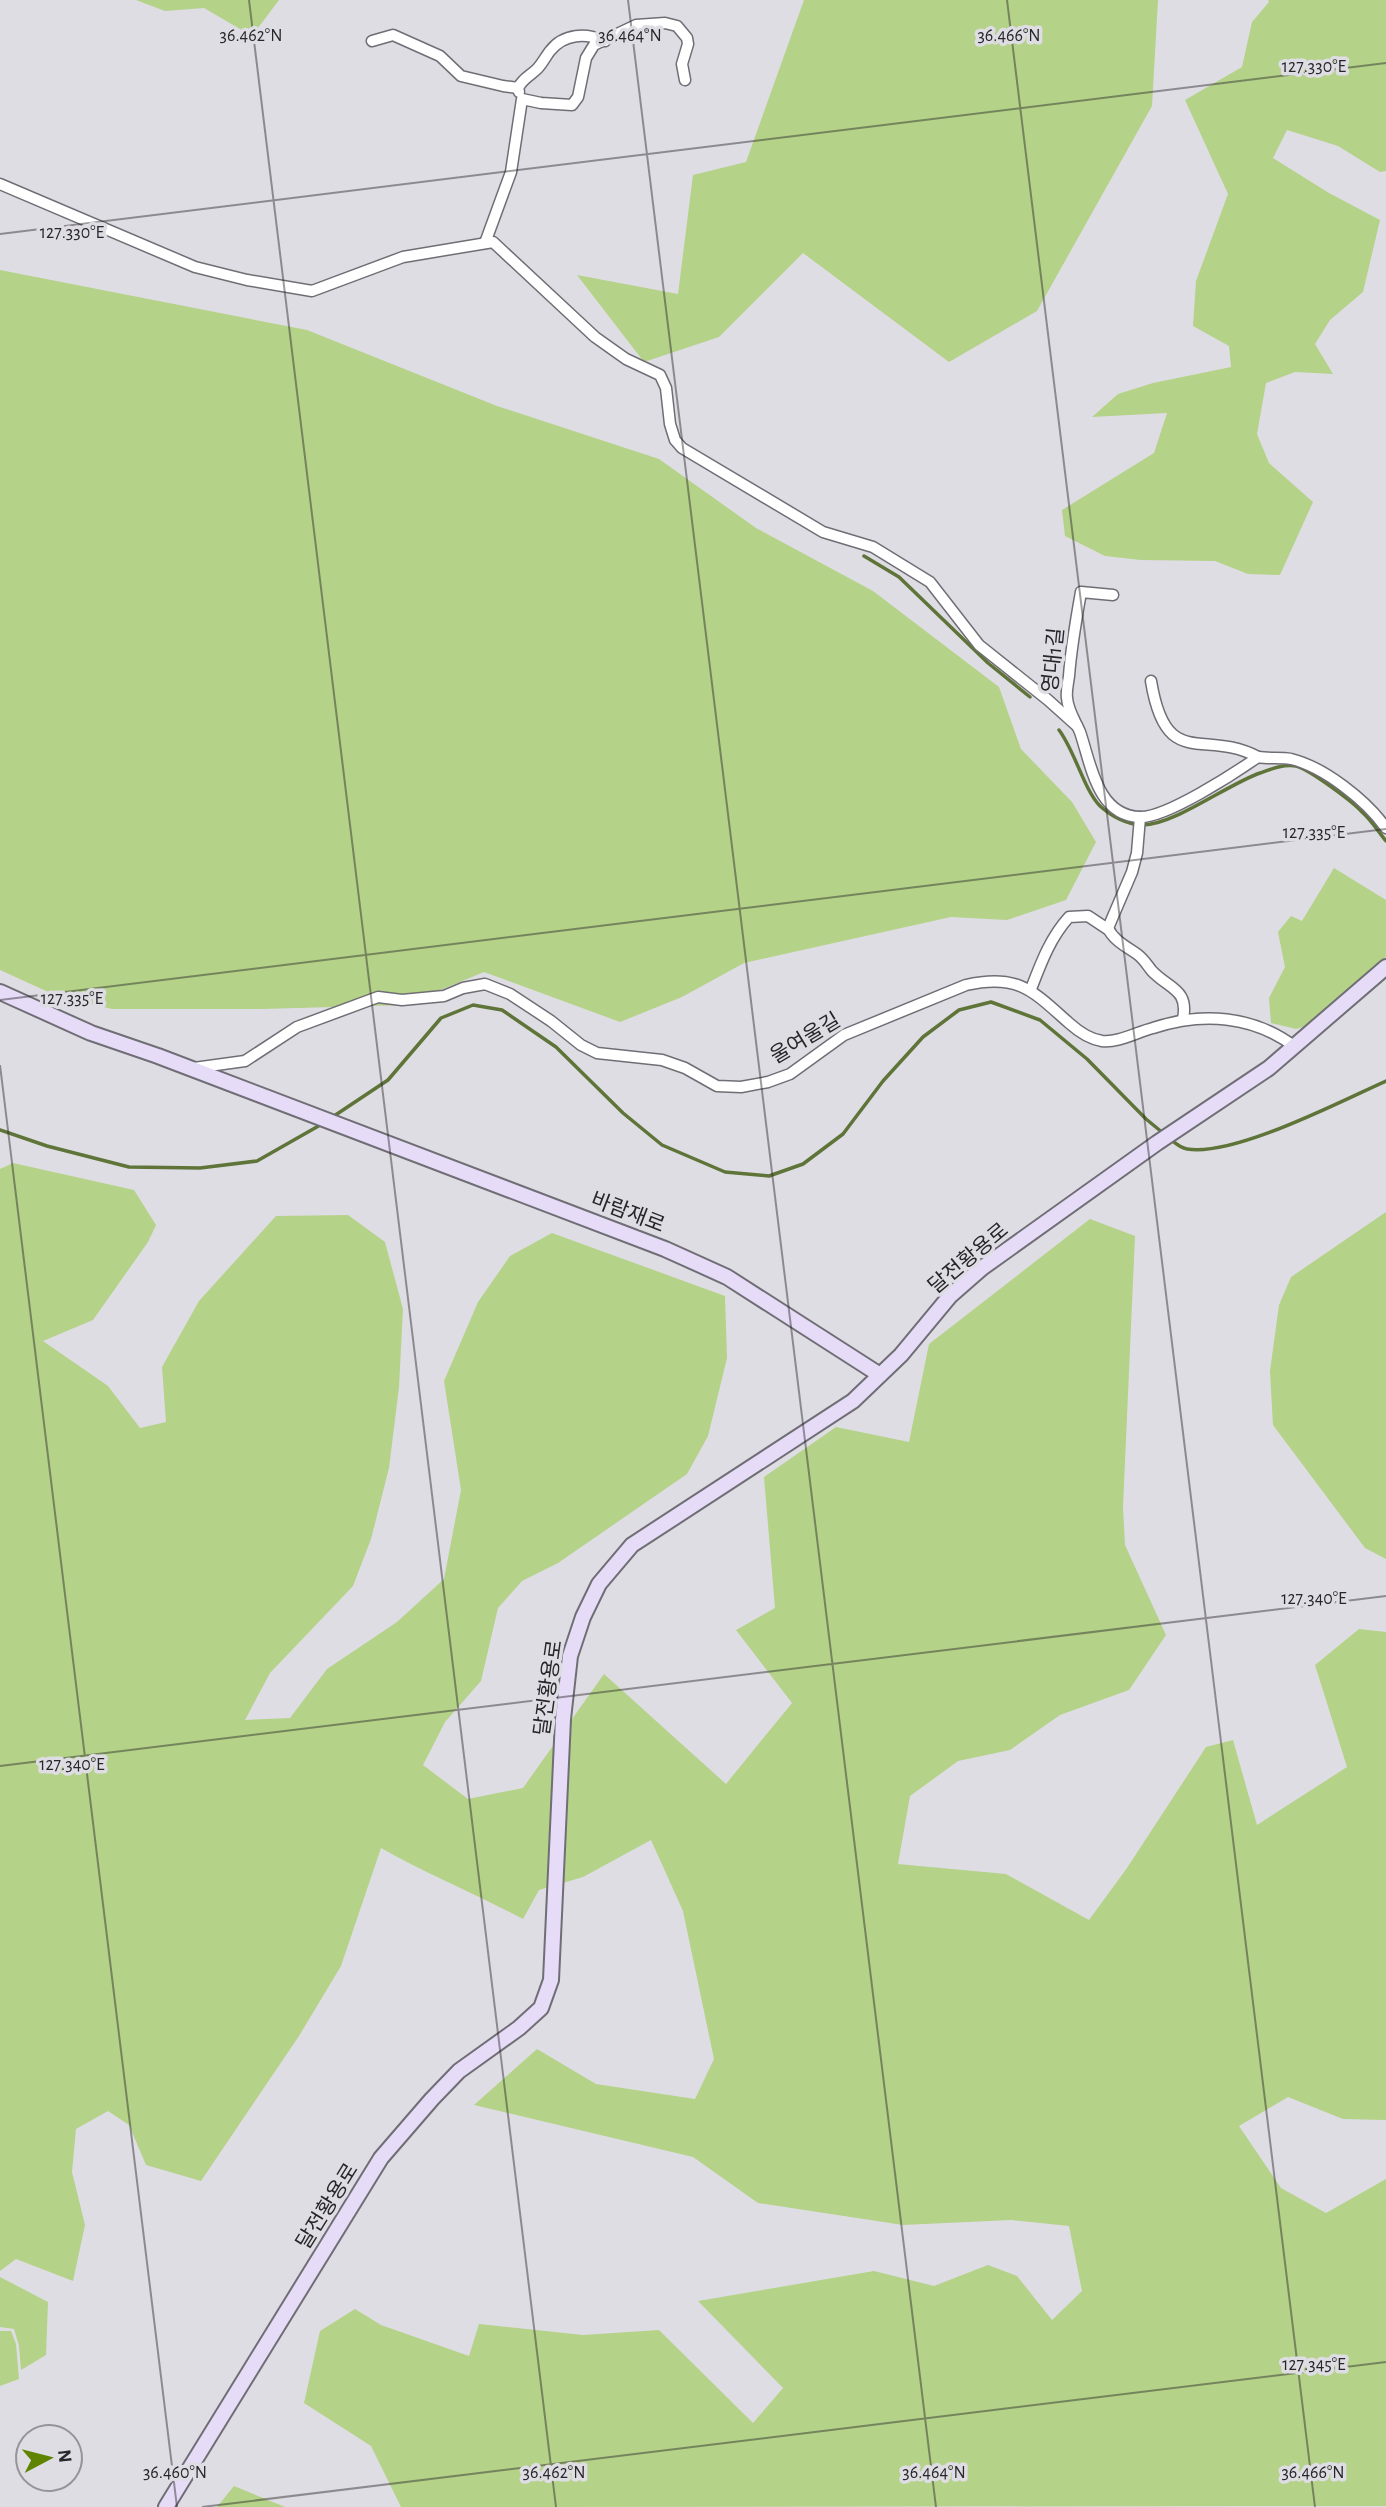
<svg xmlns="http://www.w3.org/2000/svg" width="1386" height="2507" viewBox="0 0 1386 2507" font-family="'Alegreya Sans','Noto Sans KR',sans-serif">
<rect width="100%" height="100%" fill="#dfdde4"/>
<g fill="#b4d288">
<path d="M136,0H279L252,36L204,8L165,11Z"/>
<path d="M804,0H1158L1152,106L1037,311L949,362L803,253L719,337L644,362L577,275L678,294L693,175L746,162Z"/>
<path d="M1268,0H1386V171L1380,172L1338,146L1287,130L1273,158L1329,193L1380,220L1363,292L1330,320L1315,344L1333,374L1295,372L1266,383L1257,434L1269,463L1313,502L1280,575L1248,574L1215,561L1141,560L1105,556L1065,536L1062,510L1154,453L1167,413L1092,417L1118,394L1153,383L1231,367L1229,346L1193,326L1196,281L1228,194L1185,100L1242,67L1252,22L1269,2Z"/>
<path d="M0,270L307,330L497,406L659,459L756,528L873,591L999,687L1021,749L1072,802L1096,842L1066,900L1007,920L951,917L744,963L682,997L620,1022L484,972L404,1005L262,1009H112L57,996L0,970Z"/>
<path d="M1334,868L1386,900V957L1306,1026L1296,1029L1271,1023L1269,998L1285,967L1278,932L1291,916L1302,921Z"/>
<path d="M13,1163L134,1190L156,1225L148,1242L93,1320L43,1341L108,1386L140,1428L166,1422L162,1367L199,1301L276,1216L348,1215L385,1242L403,1309L399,1387L389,1468L371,1539L353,1586L270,1673L245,1720L290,1718L327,1669L397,1622L444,1579L461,1490L444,1381L478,1302L510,1256L552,1233L725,1296L727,1358L708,1436L687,1474L558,1563L522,1581L498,1608L481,1681L445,1722L423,1765L468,1799L523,1788L604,1674L726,1784L792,1703L736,1630L775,1608L764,1477L836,1427L909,1442L929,1344L1090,1219L1135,1236L1123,1507L1125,1545L1166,1635L1129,1690L1060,1715L1010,1750L958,1761L910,1796L898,1864L1006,1874L1089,1920L1127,1868L1206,1747L1233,1740L1257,1825L1347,1767L1315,1665L1359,1629L1386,1632V2120L1343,2119L1288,2097L1239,2126L1281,2188L1326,2213L1386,2179V2506L401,2507L371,2446L304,2403L320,2331L355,2309L381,2325L469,2356L479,2324L583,2335L659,2330L753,2423L783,2388L698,2301L874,2271L934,2286L988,2265L1017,2276L1052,2320L1082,2291L1069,2226L1011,2220L903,2225L758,2203L693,2157L474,2105L537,2049L596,2084L695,2099L714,2059L683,1911L651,1840L583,1877L539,1890L523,1919C476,1894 427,1874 381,1848L341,1966L299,2036L201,2181L146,2165L129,2125L108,2111L76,2129L72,2172L85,2225L73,2281L16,2259L0,2271V1169Z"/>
<path d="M1386,1212V1559L1365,1548L1273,1425L1270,1371L1279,1305L1291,1277Z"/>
<path d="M0,2277L48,2302L46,2355L21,2370L19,2346L14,2329L0,2327Z"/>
<path d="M0,2331H11L16,2344L19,2379L0,2386Z"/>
<path d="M234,2486L285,2507H217Z"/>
</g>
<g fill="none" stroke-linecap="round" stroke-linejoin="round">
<g stroke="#5e7438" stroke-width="3.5">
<path d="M864,556L899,577L988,663L1030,697"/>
<path d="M1059,730C1075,751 1084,790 1100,806C1111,816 1127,825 1143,825C1174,825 1228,784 1260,773C1271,769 1284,764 1296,766C1309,769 1353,802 1362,812C1371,820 1378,831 1386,841"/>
<path d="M331,1118L388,1080L441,1018L473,1005L502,1010L556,1047L623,1113L662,1145L725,1172L769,1176L803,1164L843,1134L883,1081L923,1037L959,1010L991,1002L1040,1020L1087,1059L1146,1119L1163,1133"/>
<path d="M0,1130L47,1146L129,1167L200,1168L257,1161L322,1124"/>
<path d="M1169,1138C1175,1143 1180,1148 1187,1149C1234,1157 1341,1101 1386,1081"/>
</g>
<defs>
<g id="street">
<path d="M372,41L393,35L440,56L461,76L503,86L518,88"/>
<path d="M519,92L518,88C523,78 530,76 537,69C542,64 546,56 550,51C564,33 586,33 605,41"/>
<path d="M0,184L195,267L247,280L312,291L403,257L493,242L595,337L626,359L660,375L666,388L670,424L675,440L682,448L823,532L873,547L930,582L979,645L1048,700L1077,726"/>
<path d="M485,243L511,172L522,99L541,103L572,105L578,97L586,58L594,45L636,25L665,23L677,26L687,38L688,44L682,64L685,80"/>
<path d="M1113,595L1081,592C1076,620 1071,648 1069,676C1068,684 1066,691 1067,698C1068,711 1075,720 1080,732C1091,764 1097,816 1140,817C1166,818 1235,773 1258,757C1269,759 1281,757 1291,759C1324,767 1366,800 1386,828"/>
<path d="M1151,681C1166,772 1203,728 1258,757"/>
<path d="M1140,817L1137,853L1132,872L1108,928C1113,940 1127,947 1137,954C1144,959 1147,965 1152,971C1169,989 1189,989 1183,1019"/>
<path d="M1031,989C1041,963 1050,938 1069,917L1088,916L1109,930"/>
<path d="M194,1068L245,1061L297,1027L378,997L402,1000L444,996L463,988L485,984L510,994L551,1021L581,1045L597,1053L662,1060L685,1068L717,1086L741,1087L768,1082L790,1074L844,1035L966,985C1018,973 1033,991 1069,1023C1079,1032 1089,1039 1102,1041C1118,1043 1137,1032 1153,1028C1202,1012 1253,1015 1295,1047"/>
</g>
<g id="secondary">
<path d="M0,992L91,1033L158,1056L665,1249L727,1277L880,1375"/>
<path d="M166,2507L381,2158L432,2099L459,2071L519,2028L541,2008L551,1980L563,1719L570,1656L583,1617L599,1584L632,1545L853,1401L901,1355L950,1296L982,1268L1157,1143L1269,1068L1386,967"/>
</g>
</defs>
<use href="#street" stroke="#706e75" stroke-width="13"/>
<use href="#secondary" stroke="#706e75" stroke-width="18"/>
<use href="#street" stroke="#fff" stroke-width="10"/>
<use href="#secondary" stroke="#e6dcf8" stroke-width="14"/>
</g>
<path fill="none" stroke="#272629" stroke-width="2" stroke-opacity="0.45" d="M249,0L556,2507M628,0L936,2507M1007,0L1315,2507M0,234L1386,63M0,1000L1386,829M0,1065L177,2507M0,1766L1386,1596M202,2507L1386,2362"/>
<g text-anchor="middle" stroke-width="7" stroke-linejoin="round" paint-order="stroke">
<g font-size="21" fill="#272629" stroke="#dfdde4">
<text transform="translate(1053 660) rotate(-84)" y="7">영대1길</text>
<text transform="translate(805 1038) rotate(-31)" y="7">울여울길</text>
<text transform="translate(628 1212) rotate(21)" y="7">바람재로</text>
<text transform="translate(968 1258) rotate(-40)" y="7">달전황용로</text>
<text transform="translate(548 1688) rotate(-82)" y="7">달전황용로</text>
<text transform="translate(327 2206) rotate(-58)" y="7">달전황용로</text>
</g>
</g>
<g font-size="18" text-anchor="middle" fill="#272629" stroke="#dfdde4" stroke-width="7" stroke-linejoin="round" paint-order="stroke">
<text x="251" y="41">36.462°N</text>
<text x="630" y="41">36.464°N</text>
<text x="1009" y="41">36.466°N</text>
<text x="1314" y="72">127.330°E</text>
<text x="72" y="238">127.330°E</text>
<text x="1314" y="838">127.335°E</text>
<text x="72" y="1004">127.335°E</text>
<text x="1314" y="1604">127.340°E</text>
<text x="72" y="1770">127.340°E</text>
<text x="1314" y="2370">127.345°E</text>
<text x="175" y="2478">36.460°N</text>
<text x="554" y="2478">36.462°N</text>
<text x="934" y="2478">36.464°N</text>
<text x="1313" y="2478">36.466°N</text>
</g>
<g transform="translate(49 2458) rotate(83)"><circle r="33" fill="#dfdde4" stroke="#959499" stroke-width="2"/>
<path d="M0-5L12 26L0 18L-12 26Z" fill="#5f8402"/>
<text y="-10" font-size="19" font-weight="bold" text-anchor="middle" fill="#272629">N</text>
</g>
</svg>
